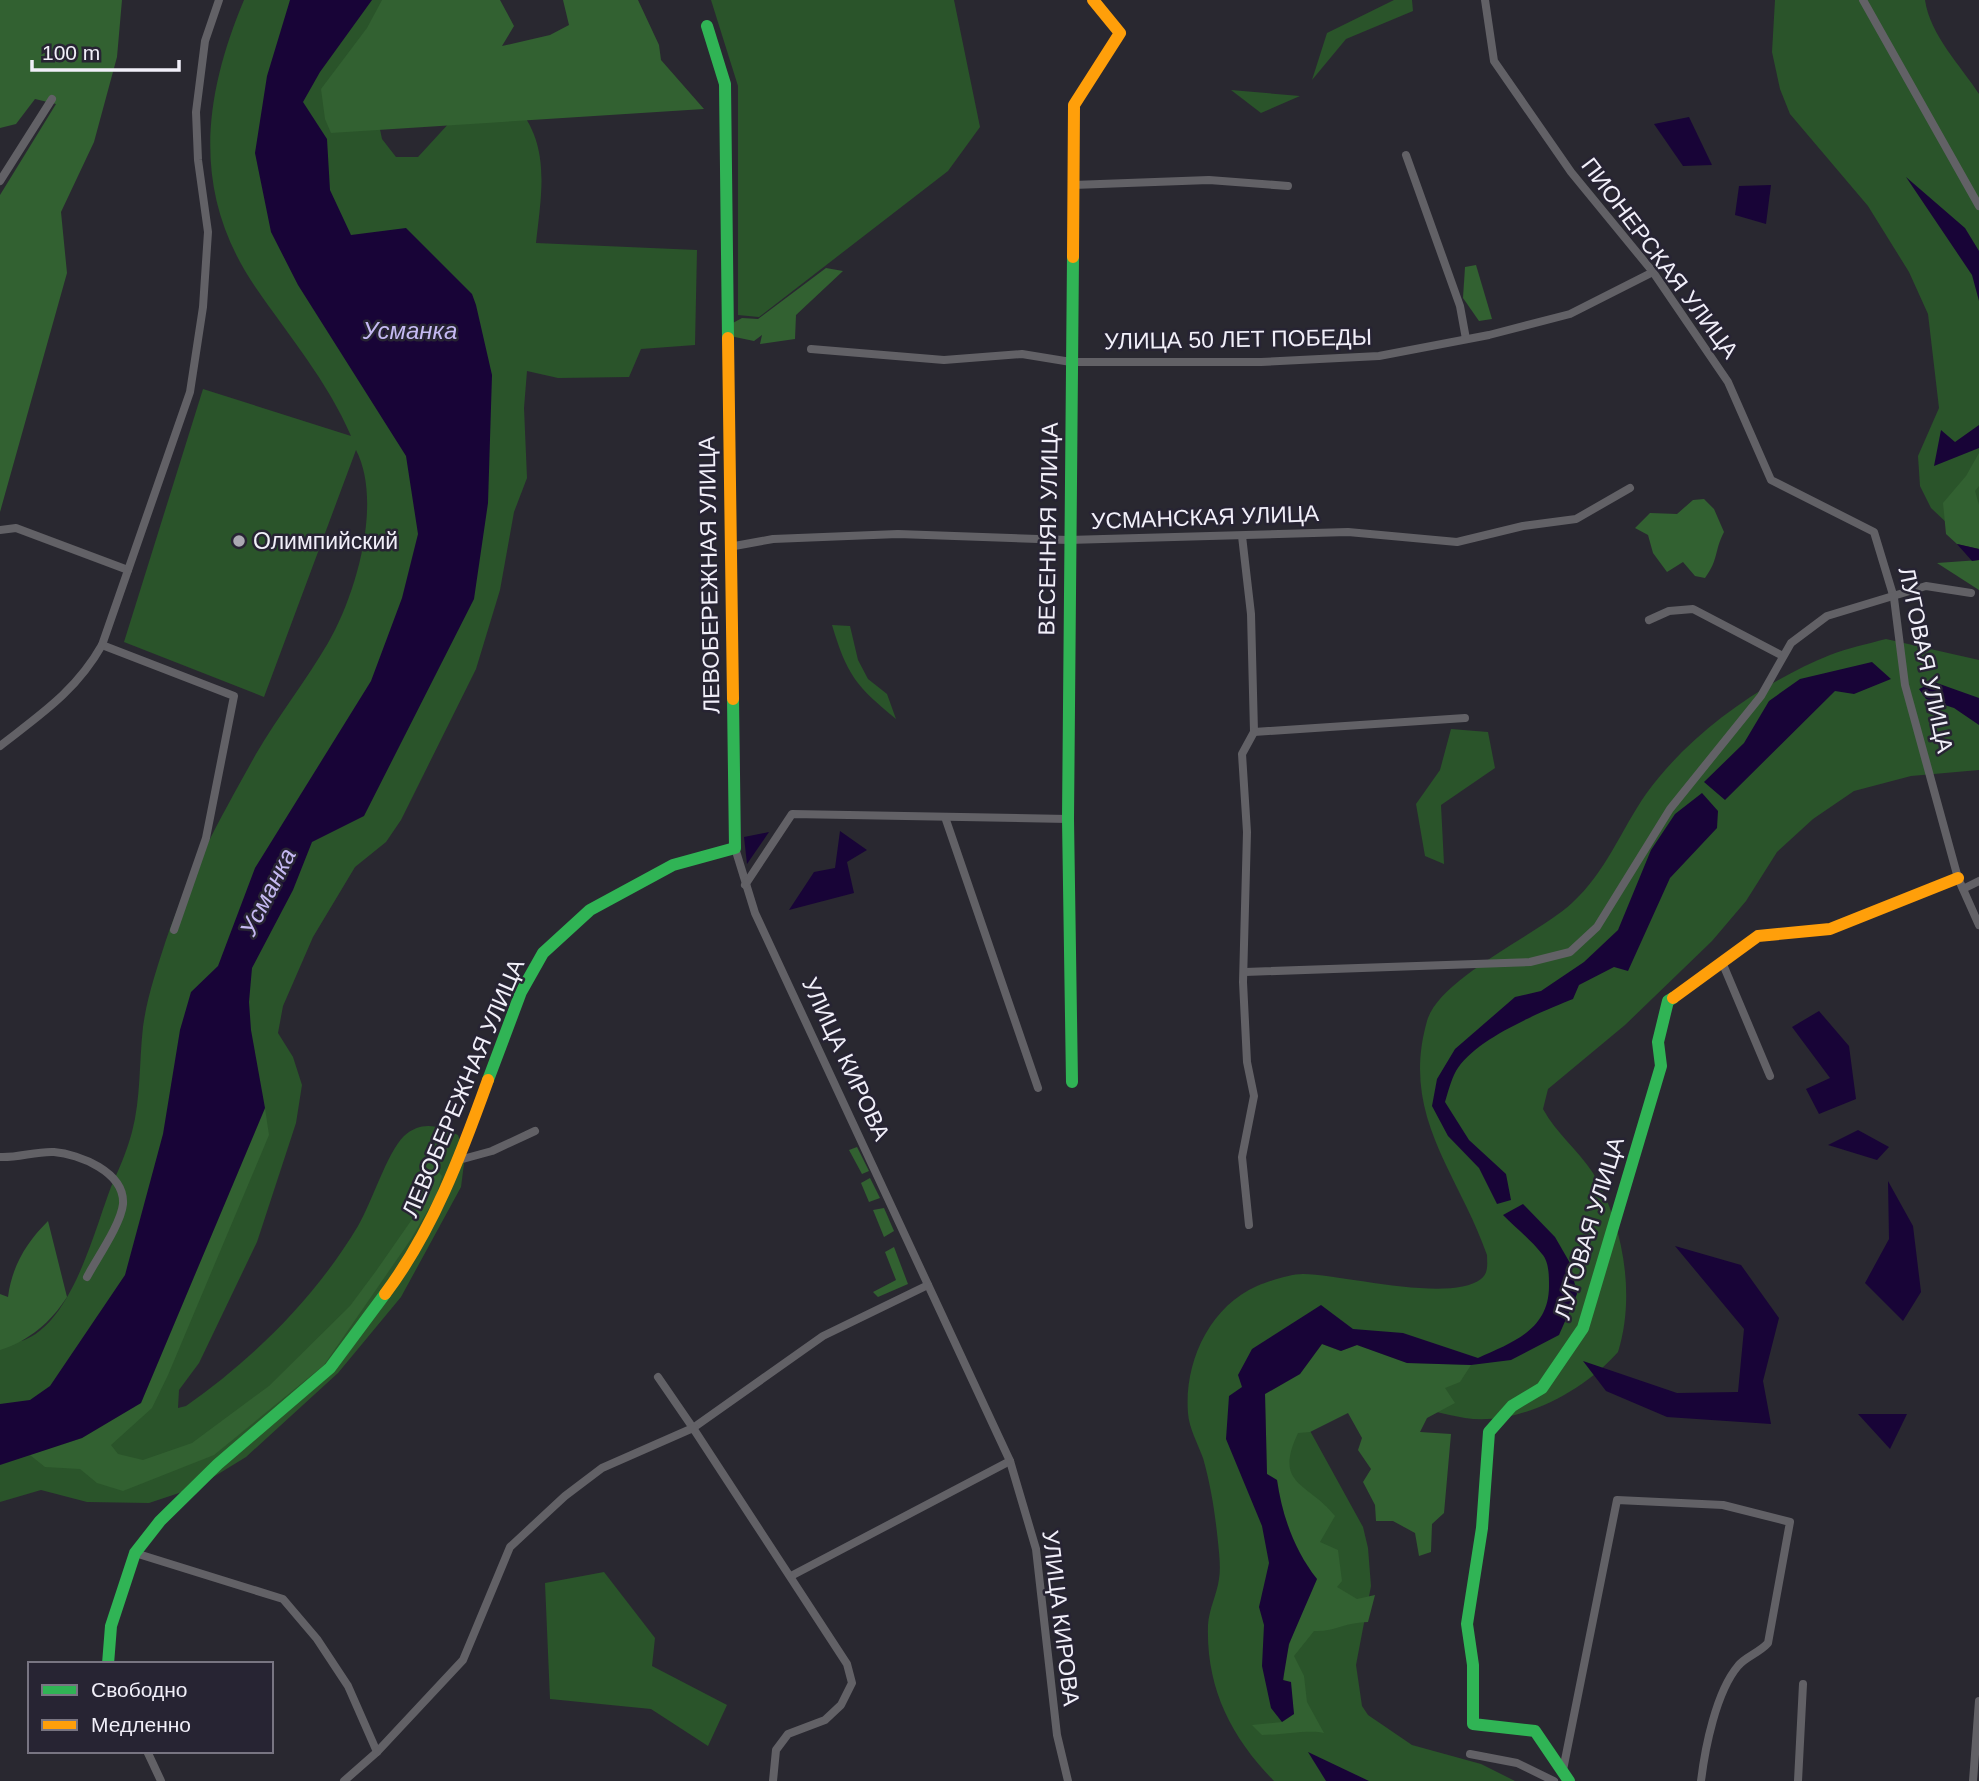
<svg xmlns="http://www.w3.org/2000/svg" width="1979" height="1781" viewBox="0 0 1979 1781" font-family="Arial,sans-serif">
<rect width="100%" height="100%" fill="#292830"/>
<g fill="#2a542a">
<path d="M244,0H421L377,115L382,139L396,157H418L462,109H519C551,148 541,196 536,243L697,250L695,345L641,349L629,377L558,378L527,371L524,408L527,478L514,512L500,590L476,669L401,820L386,842L355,867L313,937L283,1006L278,1033L293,1057L302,1085L296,1123L257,1242L199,1363L179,1390L178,1408L186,1406C255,1357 314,1299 358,1226C372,1202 387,1153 404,1136C422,1120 439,1126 458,1135L465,1156L461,1187L401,1297L338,1373L246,1457L197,1487L149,1503L87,1502L41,1490L0,1502V1343C66,1351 93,1233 111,1187C119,1169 127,1151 132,1132C141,1098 139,1062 143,1027C147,997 157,968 166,940C188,876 223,813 256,754C278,716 306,681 328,643C356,595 383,502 356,450L264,697L124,642L203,389L351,436C328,382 289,336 256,288C192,195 202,100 244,0Z"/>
<path d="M711,0H954L980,127L948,171L759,317L738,315V86Z"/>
<path d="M1394,0H1412L1413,11L1346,39L1312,80L1327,33Z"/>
<path d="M1775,0H1925C1930,35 1961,66 1979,94V534L1949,525L1931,508L1920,486L1918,456L1939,408L1928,314L1909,272L1868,206L1790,114L1780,89L1772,52Z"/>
<path d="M1231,90L1300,96L1261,113Z"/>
<path d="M832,625L850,626L858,660L868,679L887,694L896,719C856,686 847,675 832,625Z"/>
<path d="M1886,639L1979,660V770L1911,776L1854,791L1813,819L1777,852L1746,901L1712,941L1625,1025L1548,1089L1543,1109C1556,1133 1578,1150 1593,1173C1623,1223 1636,1295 1618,1352C1583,1392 1519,1426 1465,1418C1424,1411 1384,1397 1344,1387L1309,1429L1363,1527L1368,1548L1371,1586L1356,1665L1362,1706L1368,1715L1412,1745L1481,1764L1515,1781H1274C1231,1737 1206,1688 1208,1625C1209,1609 1217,1594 1219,1579C1221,1567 1219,1553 1218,1542C1215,1513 1211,1486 1203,1458C1198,1444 1189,1428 1188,1413C1184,1363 1209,1307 1257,1286C1270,1281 1290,1274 1303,1274C1345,1275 1450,1303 1481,1279C1489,1273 1487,1263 1487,1255C1458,1172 1400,1116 1427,1021C1439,978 1537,935 1572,903C1606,872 1621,830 1646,794C1690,733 1761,683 1830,655C1848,648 1867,644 1886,639Z"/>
<path d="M1451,729L1488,732L1495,768L1441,805L1444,864L1425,856L1416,804L1440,770Z"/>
<path d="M604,1572L655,1638L652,1666L727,1705L708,1746L651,1709L550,1699L545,1583Z"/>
</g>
<g fill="#326131">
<path d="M0,0H122L117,57L94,142L61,212L67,273L0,512V195L56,104L35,99L16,124L0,128Z"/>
<path d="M382,0H500L514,26L502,46L550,35L569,25L563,0H638L659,45L661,60L704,109L331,133L325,119L321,89L367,28Z"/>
<path d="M1476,265L1492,319L1479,321L1463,298L1465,267Z"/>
<path d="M826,268L843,271L796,315L795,339L760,344L762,335L754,341L730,336L731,324L742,318L758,319Z"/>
<path d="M1979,453V486L1975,491L1979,505V549L1957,544L1946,534L1943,503L1966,476Z"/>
<path d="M1704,499L1714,509L1724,532C1714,551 1719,559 1705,578L1695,576L1683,562L1667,572L1653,553L1648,535L1635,528L1650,513L1677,514L1693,500Z"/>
<path d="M1979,560V590L1937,563Z"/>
<path d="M265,1108L269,1135L168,1375L152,1408L111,1445L118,1454L143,1460L192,1443L269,1386L350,1306L376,1271L415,1215L422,1191L420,1166L429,1161L442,1176L436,1196L411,1239L324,1365L214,1455L123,1491L97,1483L80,1469L45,1467L30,1455L82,1438L141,1403Z"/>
<path d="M857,1147L869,1171L862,1174L849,1150Z"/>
<path d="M870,1178L880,1198L869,1202L861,1183Z"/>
<path d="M884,1208L894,1231L884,1237L873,1210Z"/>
<path d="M48,1221L67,1297C51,1322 29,1341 0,1350V1294L8,1297C12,1266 26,1243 48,1221Z"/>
<path d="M894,1247L908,1284L878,1297L873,1292L896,1280L885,1252Z"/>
<path d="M1322,1344L1340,1351L1357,1345L1407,1363L1471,1365L1460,1382L1445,1388L1455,1403L1427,1418L1420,1432L1451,1434L1444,1513L1432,1524L1431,1552L1419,1556L1415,1533L1393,1521H1376L1375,1505L1363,1482L1371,1469L1358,1450L1362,1438L1348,1413L1310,1432L1298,1433C1273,1486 1308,1482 1335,1516L1320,1542L1338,1550L1342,1581L1337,1587L1357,1599L1375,1595L1368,1622C1346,1622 1334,1632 1314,1631L1294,1656L1304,1676L1307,1702L1324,1733C1311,1729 1280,1735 1262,1735L1252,1725L1282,1722L1294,1714C1293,1702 1284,1687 1284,1678C1284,1643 1304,1610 1317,1579C1294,1550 1282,1515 1277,1480L1267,1474L1265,1394L1300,1374Z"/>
</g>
<g fill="#180437">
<path d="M290,0H372L320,72L303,102L327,139L330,190L351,235L406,228L472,294L476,305L492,375L488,503L474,599L364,816L312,842L293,890L252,968L249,1002L251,1030L265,1108L141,1403L82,1438L0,1465V1404L30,1400L50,1386L125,1275L163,1134L180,1030L191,992L218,966L255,868L371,681L402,598L418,534L406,456L298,285L271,232L255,153L267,76Z"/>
<path d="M1689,117L1712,165L1683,166L1654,124Z"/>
<path d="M1906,177L1965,228L1979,251V301L1972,275Z"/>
<path d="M1771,185L1766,224L1735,215L1739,186Z"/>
<path d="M1979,425V448L1934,466L1941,430L1955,442Z"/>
<path d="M1957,544L1979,549V560L1972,561Z"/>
<path d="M1872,662L1891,679L1854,694L1835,691L1725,800L1704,782L1744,743L1769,701L1800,679Z"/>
<path d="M1934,682L1979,698V725L1954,708L1926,699L1919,689Z"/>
<path d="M1702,793L1718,811L1717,828L1670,878L1628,971L1614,967L1579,985L1573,999C1541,1012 1474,1039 1456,1071C1451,1080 1448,1092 1445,1102L1469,1140L1506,1174L1511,1200L1497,1204L1479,1168L1448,1136L1432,1106L1437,1079L1455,1049L1515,997L1541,991L1584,962L1618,930L1651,850L1675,814Z"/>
<path d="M840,831L867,850L847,862L854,893L789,910L814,872L835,868Z"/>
<path d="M769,832L747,864L744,837Z"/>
<path d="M1819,1011L1849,1046L1856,1099L1819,1114L1806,1089L1830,1078L1792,1027Z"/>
<path d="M1858,1130L1889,1147L1877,1160L1828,1145Z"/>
<path d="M1888,1181L1913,1226L1921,1292L1903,1321L1865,1283L1889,1239Z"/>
<path d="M1523,1204L1555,1237L1570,1263L1577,1294L1559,1335L1511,1360L1471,1365L1407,1363L1357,1345L1341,1351L1322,1344L1300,1374L1265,1394L1267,1474L1277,1480C1282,1515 1294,1550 1317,1579L1289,1644L1283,1680L1291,1682L1294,1714L1282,1722L1271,1708L1262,1666L1264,1625L1259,1607L1269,1563L1262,1526L1226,1439L1229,1396L1242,1387L1238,1375L1252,1349L1321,1305L1353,1329L1403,1333L1478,1358C1513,1342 1549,1330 1549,1286C1549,1275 1549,1262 1542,1254C1531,1240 1516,1228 1503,1215Z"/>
<path d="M1675,1246L1741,1265L1779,1318L1763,1381L1771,1424L1667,1417L1606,1391L1583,1361L1677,1393L1738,1392L1744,1329Z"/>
<path d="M1858,1414H1907L1890,1449Z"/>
<path d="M1308,1752L1369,1781H1326Z"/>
</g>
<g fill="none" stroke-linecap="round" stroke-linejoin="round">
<g stroke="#626166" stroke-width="8">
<path d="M1485,0L1494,61L1571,172L1653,272L1728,382L1771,480L1874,532L1894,598L1905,685L1958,878L1979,925"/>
<path d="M1863,0L1979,206"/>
<path d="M1406,155L1460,306L1466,339"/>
<path d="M0,181L52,99"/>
<path d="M1073,185L1209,180L1288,186"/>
<path d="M811,349L944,360L1022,354L1071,362H1261L1379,356L1489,335L1570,314L1653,272"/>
<path d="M0,530L16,528L128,570"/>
<path d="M1242,536L1251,614L1254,732L1465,718"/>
<path d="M729,547L773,539L898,534L1068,540L1348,532L1457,542L1523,526L1576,519L1630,488"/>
<path d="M1649,620L1669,611L1693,609L1783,656"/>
<path d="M102,645L234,696L206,838L174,930"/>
<path d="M0,746C41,714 76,691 102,645L190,392L203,307L208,232L198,160L196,112L205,41L219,0"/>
<path d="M945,817L1038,1088"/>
<path d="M735,848L755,913L1010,1461L1036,1549L1057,1735L1068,1781"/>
<path d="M745,885L792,814L1068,819"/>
<path d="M1963,889L1979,881"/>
<path d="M1722,962L1770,1076"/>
<path d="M1245,972L1530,962L1570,952L1597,927L1670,809L1761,696L1791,643L1827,616L1926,586L1971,593"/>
<path d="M0,1157C18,1158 36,1151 54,1152C79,1154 125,1172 123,1204C121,1224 97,1258 87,1277"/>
<path d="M459,1160L492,1151L535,1131"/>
<path d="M1249,1225L1242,1157L1254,1096L1247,1062L1243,982L1247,832L1242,754L1254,732"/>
<path d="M658,1377L693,1428L823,1336L928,1285"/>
<path d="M135,1553L283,1599L317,1639L348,1686L377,1752"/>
<path d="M791,1576L1010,1461"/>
<path d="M147,1751L161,1781"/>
<path d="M1470,1754L1517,1763L1554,1781"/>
<path d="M1563,1770L1617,1500L1723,1505L1790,1522L1768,1643C1759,1653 1745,1657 1738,1666C1716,1692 1705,1748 1701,1781"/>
<path d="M344,1781L377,1752L463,1660L510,1547L565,1496L602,1468L693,1428L847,1664L852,1683L841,1705L825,1720L788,1734L776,1750L773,1781"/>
<path d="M1798,1781L1803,1684"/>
<path d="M1973,1781L1979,1701"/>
</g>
<g stroke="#30b455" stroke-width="12">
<path d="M707,26L725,84L728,338"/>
<path d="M488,1080L521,992L543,953L590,910L673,865L735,848L733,699"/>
<path d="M1072,1082L1068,819L1073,257"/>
<path d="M108,1664L111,1626L135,1553L160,1521L218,1464L330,1368L385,1294"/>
<path d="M1569,1781L1535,1731L1473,1724V1665L1467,1624L1482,1528L1489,1432L1512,1406L1542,1388L1583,1328L1661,1066L1658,1042L1668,1001L1673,998"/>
</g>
<g stroke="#ff9f0a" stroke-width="12">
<path d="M1073,257L1074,105L1120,33L1093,0"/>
<path d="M728,338L733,699"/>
<path d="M1673,998L1758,936L1830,929L1958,878"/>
<path d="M385,1294C433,1230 461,1155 488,1080"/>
</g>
</g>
<circle fill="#aba9b3" stroke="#272433" stroke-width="2.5" cx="239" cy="541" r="7"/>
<g text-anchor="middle" stroke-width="5" stroke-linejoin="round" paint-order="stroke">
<g font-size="23" fill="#f1eff9" stroke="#272433">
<text transform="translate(1660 258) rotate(53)" y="8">ПИОНЕРСКАЯ УЛИЦА</text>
<text transform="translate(1238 339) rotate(-1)" y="8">УЛИЦА 50 ЛЕТ ПОБЕДЫ</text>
<text transform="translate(1205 517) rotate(-2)" y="8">УСМАНСКАЯ УЛИЦА</text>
<text transform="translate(1048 529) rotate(-89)" y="8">ВЕСЕННЯЯ УЛИЦА</text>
<text transform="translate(709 575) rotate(-91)" y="8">ЛЕВОБЕРЕЖНАЯ УЛИЦА</text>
<text transform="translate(1926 660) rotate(78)" y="8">ЛУГОВАЯ УЛИЦА</text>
<text transform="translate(846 1059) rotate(65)" y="8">УЛИЦА КИРОВА</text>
<text transform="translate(463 1088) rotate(-67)" y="8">ЛЕВОБЕРЕЖНАЯ УЛИЦА</text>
<text transform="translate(1589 1228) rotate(-73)" y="8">ЛУГОВАЯ УЛИЦА</text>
<text transform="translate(1061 1618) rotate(83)" y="8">УЛИЦА КИРОВА</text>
</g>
<g font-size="23" fill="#f1eff9" stroke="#272433" text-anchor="start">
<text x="253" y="549">Олимпийский</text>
</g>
<g font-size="24" font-style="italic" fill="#c5b9f2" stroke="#272433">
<text x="410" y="339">Усманка</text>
<text transform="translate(268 892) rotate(-63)" y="8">Усманка</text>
</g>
</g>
<rect x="28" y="1662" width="245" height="91" fill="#272433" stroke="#787582" stroke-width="2"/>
<rect x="42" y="1685" width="35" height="10" fill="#30b455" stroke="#787582" stroke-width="2"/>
<text x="91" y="1697" font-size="21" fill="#f1eff9">Свободно</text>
<rect x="42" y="1720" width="35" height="10" fill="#ff9f0a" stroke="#787582" stroke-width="2"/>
<text x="91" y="1732" font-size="21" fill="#f1eff9">Медленно</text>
<path d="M32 60v10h147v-10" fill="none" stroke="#f1eff9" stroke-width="3.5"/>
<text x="42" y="60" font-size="21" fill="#f1eff9" stroke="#272433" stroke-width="5" paint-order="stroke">100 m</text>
</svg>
